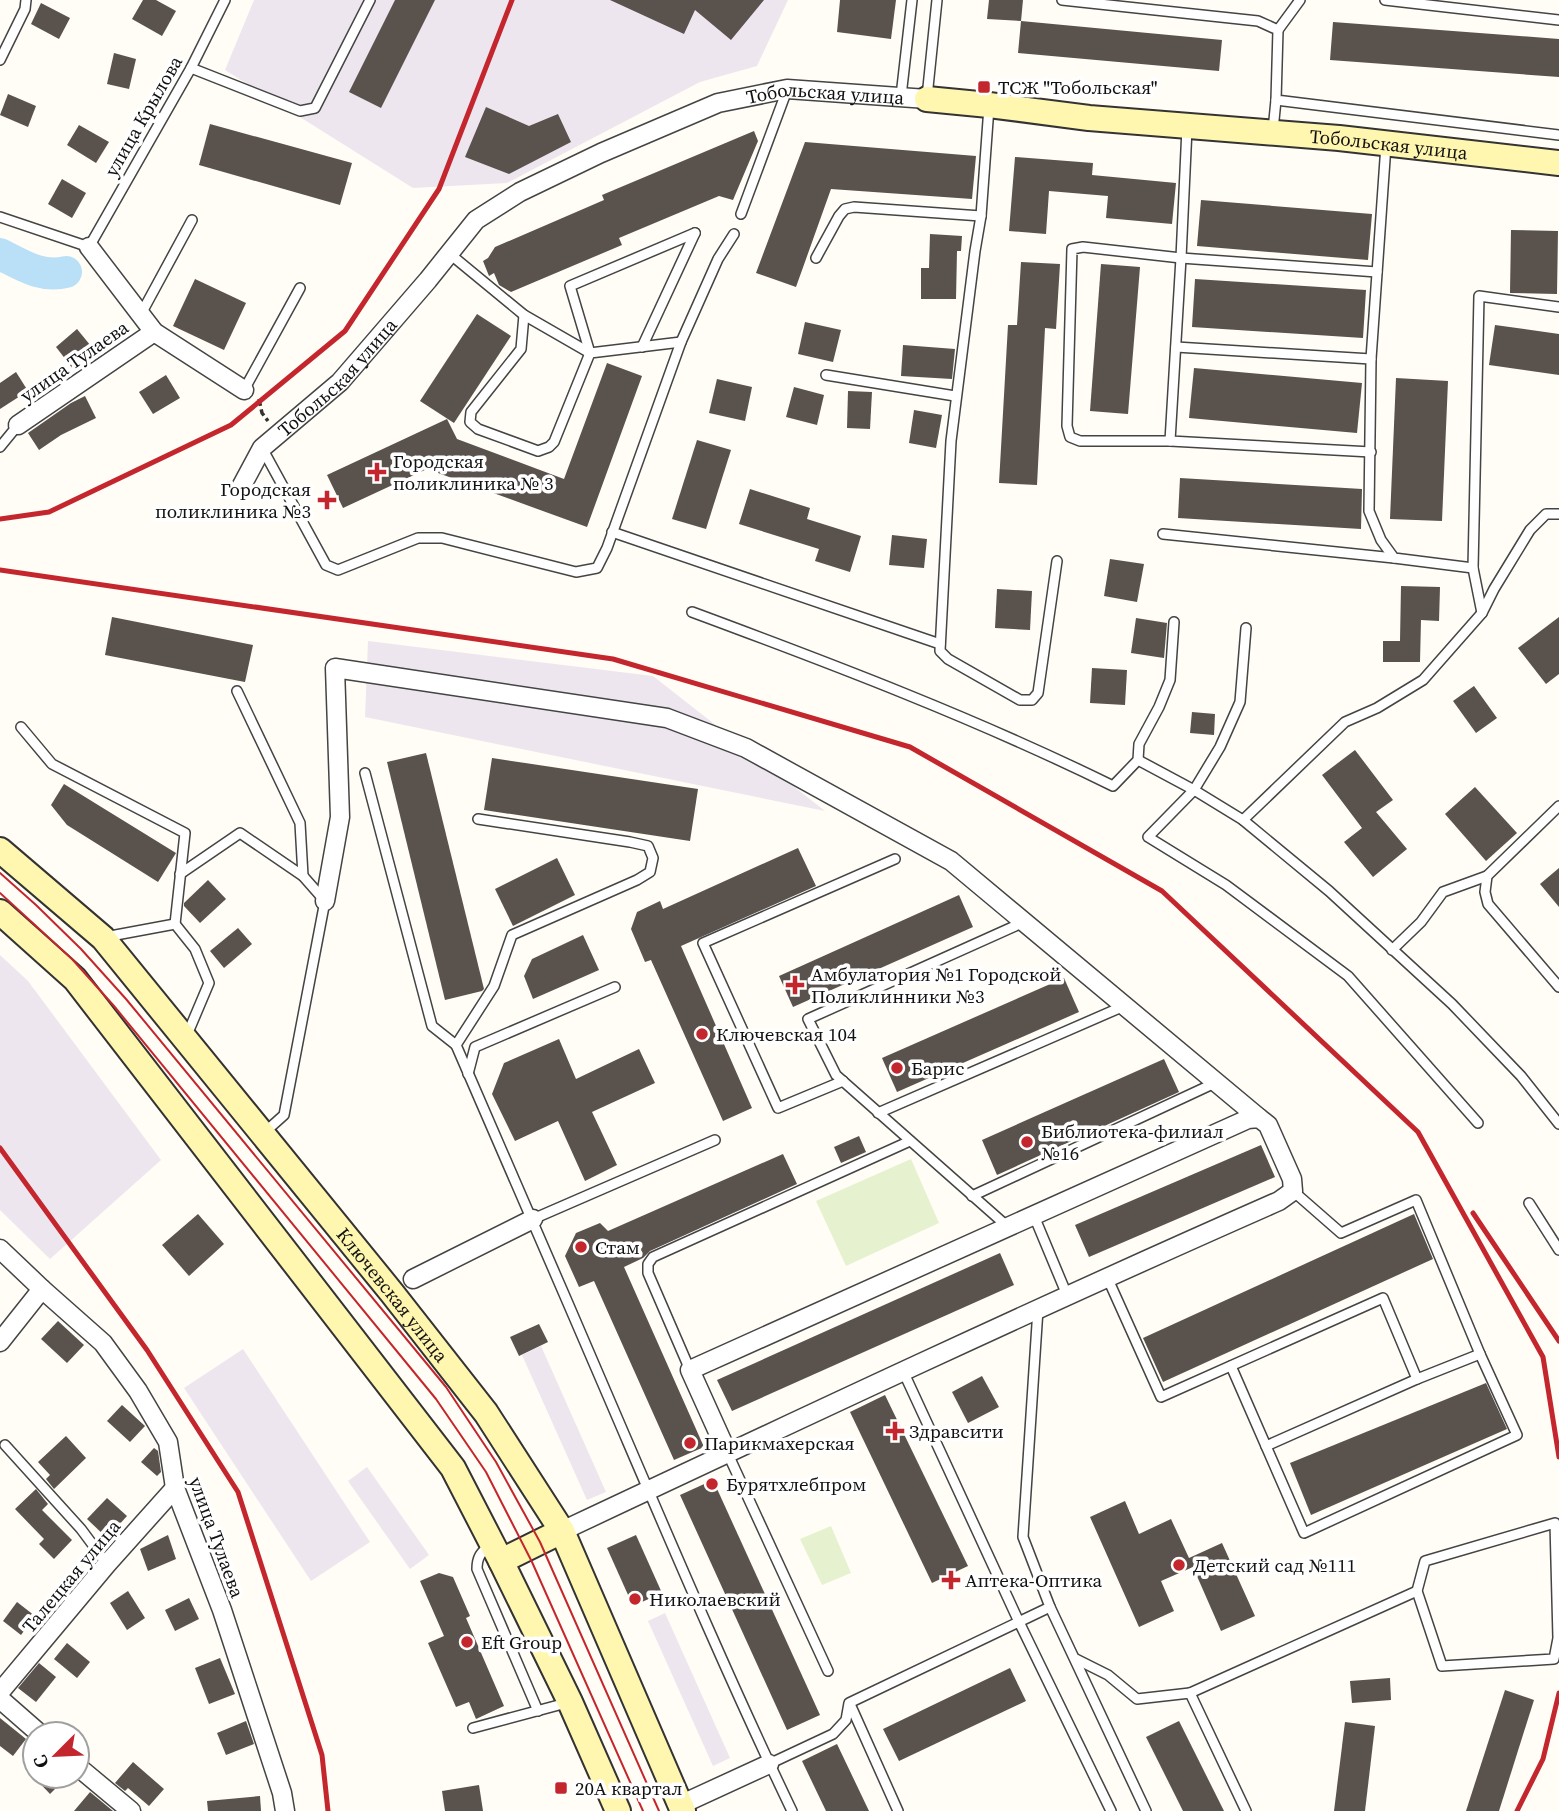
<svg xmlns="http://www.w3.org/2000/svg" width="1559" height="1811" viewBox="0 0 1559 1811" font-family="'Source Serif 4',serif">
<rect width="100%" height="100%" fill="#fffdf5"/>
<g fill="#eee6ef">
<path d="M254,0H788L757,66L700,82L507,183L413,188L225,70Z"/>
<path d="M368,641L653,676L825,811L365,717Z"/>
<path d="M0,955L28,981L161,1160L50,1259L0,1210Z"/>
<path d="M541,1346L606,1492L587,1500L522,1355Z"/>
<path d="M243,1349L370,1542L311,1581L184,1388Z"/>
<path d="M367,1467L429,1555L410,1569L348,1481Z"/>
<path d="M665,1613L730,1758L713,1766L648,1621Z"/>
</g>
<g fill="#e6f2cf">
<path d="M911,1159L939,1223L846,1266L816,1201Z"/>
<path d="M831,1526L851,1573L822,1585L800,1539Z"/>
</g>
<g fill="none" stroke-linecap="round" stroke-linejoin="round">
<path stroke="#b9e0f7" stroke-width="32" d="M0,254C22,265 41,278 66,272"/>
</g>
<g fill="#5a524d">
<path d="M143,0H156L176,11L162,36L132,19Z"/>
<path d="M395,0H435L381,108L349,92Z"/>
<path d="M610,0H764L731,40L695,10L684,34Z"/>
<path d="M840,0H896L891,39L837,32Z"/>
<path d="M989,0H1023L1021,21L987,19Z"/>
<path d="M41,3L70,18L59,39L31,24Z"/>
<path d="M1021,21L1222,40L1219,71L1018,53Z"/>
<path d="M1333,22L1559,39V77L1330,60Z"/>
<path d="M114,53L136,59L129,89L107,84Z"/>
<path d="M8,94L36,106L28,127L0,115Z"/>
<path d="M486,107L529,126L558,114L571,142L509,174L465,157Z"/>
<path d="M210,124L352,163L340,205L199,165Z"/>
<path d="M79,125L109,142L96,163L67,145Z"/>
<path d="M754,131L758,141L733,200L719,196L619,238L622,245L511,292L499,285L494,273L489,276L483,261L488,258L495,247L604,200L602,195Z"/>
<path d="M805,142L976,156L972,199L831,189L796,287L756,273Z"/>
<path d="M1015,157L1093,163L1092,175L1176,183L1172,224L1106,218L1108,196L1049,191L1046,234L1009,231Z"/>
<path d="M62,179L86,193L72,218L48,204Z"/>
<path d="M1201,200L1372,214L1368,260L1197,246Z"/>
<path d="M1511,230L1558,231L1557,294L1510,293Z"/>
<path d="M930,234L962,236L961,251H957L956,299H921V268H929Z"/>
<path d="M1021,262L1060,264L1056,329L1045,328L1037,485L999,483L1008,325H1017Z"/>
<path d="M1101,264L1140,267L1128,414L1090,411Z"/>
<path d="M195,279L246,303L224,350L173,326Z"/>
<path d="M1195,279L1366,290L1363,338L1192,327Z"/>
<path d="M477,314L511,336L454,423L420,401Z"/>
<path d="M805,322L841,330L833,362L798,354Z"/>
<path d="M1495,325L1559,334V375L1489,365Z"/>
<path d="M77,329L95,351L73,369L56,347Z"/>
<path d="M903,345L955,349L952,379L901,376Z"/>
<path d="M607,363L642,376L587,527L427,469L343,508L327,475L447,419L457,439L564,479Z"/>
<path d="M1194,368L1362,383L1357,433L1189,418Z"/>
<path d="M16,372L28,391L0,409V383Z"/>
<path d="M166,375L180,398L153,414L139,392Z"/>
<path d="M1396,378L1448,381L1442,521L1390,519Z"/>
<path d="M717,379L752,387L745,421L709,413Z"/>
<path d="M794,387L824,395L817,425L786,417Z"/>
<path d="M848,391L872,392L870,429L847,428Z"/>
<path d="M85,396L96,418L61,435L39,450L28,433L71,403Z"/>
<path d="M914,410L942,415L936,448L909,443Z"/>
<path d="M697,440L731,450L706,529L672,519Z"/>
<path d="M1180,478L1362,489L1361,529L1178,518Z"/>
<path d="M750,489L810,508L807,519L861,536L850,572L815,561L819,549L739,524Z"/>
<path d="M892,535L927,539L924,568L889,565Z"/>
<path d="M1110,559L1144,564L1137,602L1104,596Z"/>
<path d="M1401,586L1440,587L1439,621L1421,620L1420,662H1383V641H1400Z"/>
<path d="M997,589L1032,591L1030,630L995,628Z"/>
<path d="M112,617L253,645L245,682L105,655Z"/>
<path d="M1559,617V674L1546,684L1518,648Z"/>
<path d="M1136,618L1167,623L1164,658L1131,653Z"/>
<path d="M1092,668L1127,670L1125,705L1090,703Z"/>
<path d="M1474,686L1497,718L1476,733L1453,701Z"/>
<path d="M1192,712L1215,714L1214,735L1190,733Z"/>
<path d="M1355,750L1393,800L1376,812L1407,849L1373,877L1344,842L1362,828L1322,775Z"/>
<path d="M426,753L484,989L482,991L445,1000L387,762Z"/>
<path d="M492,758L698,789L690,841L484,810Z"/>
<path d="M64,784L176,853L158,882L67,825L51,805Z"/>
<path d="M1475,787L1517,833L1486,861L1445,814Z"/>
<path d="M798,848L816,886L681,946L752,1108L723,1121L651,960L645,962L631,929L637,912L660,901L663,909Z"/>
<path d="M557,858L575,895L513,926L495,889Z"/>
<path d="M1559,868V907L1540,884Z"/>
<path d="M208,880L226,899L200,923L184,906V903Z"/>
<path d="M959,895L973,927L793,1007L779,976Z"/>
<path d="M238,928L252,944L224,968L210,951Z"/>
<path d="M583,935L599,970L533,999L524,976L532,959Z"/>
<path d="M1064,978L1079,1012L897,1092L882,1058Z"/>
<path d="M559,1039L576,1079L639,1049L655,1083L592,1112L617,1165L585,1181L558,1121L515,1141L492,1094L504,1063Z"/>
<path d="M1164,1059L1179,1092L997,1175L982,1140Z"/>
<path d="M859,1136L866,1152L841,1163L834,1147Z"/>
<path d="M1261,1145L1275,1177L1089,1257L1075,1225Z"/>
<path d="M783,1154L797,1184L650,1251L643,1258L624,1267L704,1447L674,1460L594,1281L579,1287L565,1256L576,1233L600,1223L608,1231Z"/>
<path d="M198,1214L224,1244L189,1276L162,1245Z"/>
<path d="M1414,1214L1433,1259L1163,1382L1143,1338Z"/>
<path d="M1000,1253L1014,1285L732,1411L717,1380Z"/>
<path d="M58,1321L84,1345L67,1363L41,1339Z"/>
<path d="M539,1324L548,1342L519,1356L510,1337Z"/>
<path d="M982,1376L999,1407L968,1423L952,1392Z"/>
<path d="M1486,1383L1507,1429L1311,1515L1290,1463Z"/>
<path d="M885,1395L968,1566L932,1583L850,1412Z"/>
<path d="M122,1405L145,1426L130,1442L107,1421Z"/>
<path d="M66,1436L86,1458L54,1489L46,1479L50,1475L38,1462Z"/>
<path d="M154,1448L158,1451L161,1472L157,1476L141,1462Z"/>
<path d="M713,1480L820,1715L787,1730L680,1495Z"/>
<path d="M36,1489L48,1504L42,1510L72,1540L54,1559L39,1544L44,1539L15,1509Z"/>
<path d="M107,1498L127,1516L107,1538L87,1519Z"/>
<path d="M1125,1501L1139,1534L1171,1519L1189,1558L1222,1543L1255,1616L1221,1631L1193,1567L1161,1581L1174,1611L1139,1627L1090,1517Z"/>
<path d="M168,1535L176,1559L148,1571L140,1549Z"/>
<path d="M636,1535L662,1593L633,1606L607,1548Z"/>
<path d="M439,1573L453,1577L470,1616L466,1618L504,1706L476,1719L469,1702L456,1707L428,1643L444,1636L420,1581Z"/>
<path d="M128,1591L145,1618L127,1630L110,1603Z"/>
<path d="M189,1598L199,1619L175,1631L165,1610Z"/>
<path d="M17,1602L35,1616L21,1635L3,1621Z"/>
<path d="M67,1643L90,1662L77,1678L54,1659Z"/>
<path d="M220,1658L235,1694L209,1704L195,1668Z"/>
<path d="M39,1663L56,1677L36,1702L18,1688Z"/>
<path d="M1010,1668L1026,1701L899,1761L883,1729Z"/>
<path d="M1390,1678L1391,1700L1352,1703L1350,1681Z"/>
<path d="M1505,1690L1534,1700L1499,1811H1466Z"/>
<path d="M0,1718L26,1739L13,1756L0,1746Z"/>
<path d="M246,1721L254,1744L226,1755L217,1733Z"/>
<path d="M1179,1721L1224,1811H1183L1146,1737Z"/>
<path d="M1345,1722L1375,1726L1365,1811H1334Z"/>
<path d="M837,1744L869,1811H826L802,1761Z"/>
<path d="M133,1762L164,1789L149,1806L128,1788L125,1791L115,1783Z"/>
<path d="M33,1776H68L50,1794Z"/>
<path d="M479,1785L483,1811H445L442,1791Z"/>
<path d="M90,1792L113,1811H74Z"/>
<path d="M260,1796L261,1811H208L207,1801Z"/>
</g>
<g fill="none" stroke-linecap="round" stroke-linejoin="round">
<defs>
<g id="lane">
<path d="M1062,0L1258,21L1278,30L1276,100L1559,135"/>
<path d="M1385,0L1559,20"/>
<path d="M1278,30L1300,0"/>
<path d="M0,60L25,9L26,0"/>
<path d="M191,68L300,111L315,108L370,0"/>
<path d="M901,96L912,0"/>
<path d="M927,97L937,0"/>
<path d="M989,107L981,216L975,251L951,441L940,651L948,659L1020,700H1032L1038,693L1057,561"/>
<path d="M1187,128L1181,258L1170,441L1371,452"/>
<path d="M1273,130L1276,100"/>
<path d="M1386,145L1371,359L1369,511L1381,540L1394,558L1473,568"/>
<path d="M741,214L787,90"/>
<path d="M0,217L89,247L191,68L225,0"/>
<path d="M450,254L524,315L590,353"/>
<path d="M816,258L839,216L845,209L854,207L981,216"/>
<path d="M141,314L192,220"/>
<path d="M524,315L521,349L471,412L470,422L478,429L538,451L549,447L554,442L590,353L681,342"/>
<path d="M642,347L695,233"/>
<path d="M1176,347L1371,359"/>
<path d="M590,353L570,286L695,233"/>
<path d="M826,375L955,396"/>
<path d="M244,390L300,288"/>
<path d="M1170,441H1080L1070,437L1067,426L1072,249L1083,247L1181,258L1377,272"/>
<path d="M0,447L18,425"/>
<path d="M262,448L326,565L338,570L418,538H442L576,572L597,568L607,548L681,342L718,259L734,234"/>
<path d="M612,532L940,644"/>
<path d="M1163,534L1394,558"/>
<path d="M692,612C835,665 977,719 1113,786L1138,760L1139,744L1159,707L1170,680L1174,622"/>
<path d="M1482,613L1473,568L1479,296L1559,307"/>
<path d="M1246,628L1240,702L1220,747L1194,790L1148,837L1226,885L1348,976L1478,1123"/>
<path d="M237,691L300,823L303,876"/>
<path d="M21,727L52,764L185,833L175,924"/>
<path d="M1138,760L1194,790L1243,820L1329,891L1452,1004L1521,1076L1559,1124"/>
<path d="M365,773L432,1026L456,1045"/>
<path d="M1559,806L1487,876L1485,892L1488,904L1559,987"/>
<path d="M478,819L630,842L648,846L653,858L650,872L637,880L512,935L494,986L456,1045C504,1156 553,1268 601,1380C663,1524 724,1669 792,1811"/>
<path d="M1243,820L1345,722L1377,708L1423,680L1482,613L1494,589L1530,530L1546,514H1559"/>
<path d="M180,874L240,833L303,876L325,901L284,1115L265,1132"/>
<path d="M105,937L175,924L195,949L209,983L187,1035"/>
<path d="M1392,950L1421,922L1443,892L1487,876"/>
<path d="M468,1074L475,1047L615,987"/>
<path d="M843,1081L778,1108L703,943L895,859"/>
<path d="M878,1113L1124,1006"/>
<path d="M972,1196L1217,1082"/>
<path d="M1529,1203L1559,1250"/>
<path d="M1034,1216L1067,1295"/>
<path d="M533,1219L715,1140"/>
<path d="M1008,1227L836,1075L808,1019L1024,922"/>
<path d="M1107,1277L1161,1397L1383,1298L1417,1379L1480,1354"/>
<path d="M1231,1366L1304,1533L1517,1435L1480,1354L1416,1200L1341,1233L1293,1191"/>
<path d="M690,1370L648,1273V1264L653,1257L910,1141"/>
<path d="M903,1371L1019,1622L1111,1811"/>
<path d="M5,1445L81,1529L107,1564"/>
<path d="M1266,1446L1417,1379"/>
<path d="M727,1452L828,1671"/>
<path d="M1555,1523L1558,1638L1554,1659L1442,1666L1417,1591L1425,1561Z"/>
<path d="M490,1545C481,1552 477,1557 477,1569L538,1711"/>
<path d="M1050,1607L1146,1811"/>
<path d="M1076,1659L1108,1675L1137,1699L1190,1693L1246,1811"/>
<path d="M1190,1693L1417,1591"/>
<path d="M850,1704L898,1811"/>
<path d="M473,1728L570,1702"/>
<path d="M769,1764L833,1734L846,1720L849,1703L1050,1607L1023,1537L1038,1309"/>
</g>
<g id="street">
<path d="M89,247L154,332L244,390"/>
<path d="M18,425L154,332"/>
<path id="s1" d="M240,489L262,448L340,382L428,280L476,220L520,192L601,153L718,103L787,89L927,99"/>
<path d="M325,901L340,817L335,668L667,718L746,748L951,861L1259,1118"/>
<path d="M0,1249L42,1289L103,1343L138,1391L168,1442L175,1488L222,1610L282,1793L285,1811"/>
<path d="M413,1279L533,1219"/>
<path d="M0,1342L42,1289"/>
<path d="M562,1531C800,1419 1038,1307 1279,1201L1293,1191L1292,1179L1268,1125L1259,1118L1248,1119L690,1370L727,1452"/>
<path d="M0,1692L107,1564L175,1488"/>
<path d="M0,1699L40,1734"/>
<path d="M77,1766L131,1811"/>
<path d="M680,1805L769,1764"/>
</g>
<g id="secondary">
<path id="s2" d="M927,99L989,105L1089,118L1339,138L1559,163"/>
<path id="s3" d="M0,850L103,938L392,1293L486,1413L562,1531L683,1811"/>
<path d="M0,912L75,979L453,1468L501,1561L570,1702L618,1811"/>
<path d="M501,1561L562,1531"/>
</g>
</defs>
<use href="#lane" stroke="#444" stroke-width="12"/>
<use href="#street" stroke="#444" stroke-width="21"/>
<use href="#secondary" stroke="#333" stroke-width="28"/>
<path stroke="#333" stroke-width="3.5" stroke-dasharray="7 3.5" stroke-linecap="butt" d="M259,399L262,413L268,421"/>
<use href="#lane" stroke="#fff" stroke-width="9"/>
<use href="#street" stroke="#fff" stroke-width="18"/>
<use href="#secondary" stroke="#fff6b0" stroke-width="24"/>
<g stroke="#c4262e" stroke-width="2">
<path d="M0,873L36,905L81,949L126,999L446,1387L496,1462L540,1542L659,1811"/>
<path d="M0,893L72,959L114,1006L436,1399L486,1472L532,1562L643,1811"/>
</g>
<g stroke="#c4262e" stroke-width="5">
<path d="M0,519L49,512L231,425L345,331L439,189L512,0"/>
<path d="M0,570L613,659L910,747L1162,891L1418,1132L1543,1357L1559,1457"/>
<path d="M0,1148L147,1350L238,1492L322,1755L328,1811"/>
<path d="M1473,1213L1559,1341"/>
<path d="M1517,1811L1543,1759L1559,1693"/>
</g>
</g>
<g fill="#c4262e" stroke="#fff" stroke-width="2.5">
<rect x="977" y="80" width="14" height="14" rx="3.5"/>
<path d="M373.5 461.5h7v7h7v7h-7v7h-7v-7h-7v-7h7z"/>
<path d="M323.5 489.5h7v7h7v7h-7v7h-7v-7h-7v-7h7z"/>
<path d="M791.5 974.5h7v7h7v7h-7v7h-7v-7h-7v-7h7z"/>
<circle cx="702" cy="1034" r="7"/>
<circle cx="897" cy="1068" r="7"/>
<circle cx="1027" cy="1142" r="7"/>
<circle cx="581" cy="1247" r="7"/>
<path d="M891.5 1420.5h7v7h7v7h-7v7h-7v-7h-7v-7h7z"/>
<circle cx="690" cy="1443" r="7"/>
<circle cx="712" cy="1484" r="7"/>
<circle cx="1179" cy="1565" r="7"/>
<path d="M947.5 1569.5h7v7h7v7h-7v7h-7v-7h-7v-7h7z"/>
<circle cx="635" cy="1599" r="7"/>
<circle cx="467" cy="1642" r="7"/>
<rect x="554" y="1781" width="14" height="14" rx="3.5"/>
</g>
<g text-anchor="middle" stroke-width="7" stroke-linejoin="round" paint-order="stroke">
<g font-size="19" fill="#111" stroke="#fff" text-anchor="start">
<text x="998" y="94">ТСЖ "Тобольская"</text>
<text x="393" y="468">Городская<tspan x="393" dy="22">поликлиника № 3</tspan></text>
<text x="311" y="496" text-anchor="end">Городская<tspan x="311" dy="22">поликлиника №3</tspan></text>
<text x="811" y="981">Амбулатория №1 Городской<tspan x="811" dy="22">Поликлинники №3</tspan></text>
<text x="716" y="1041">Ключевская 104</text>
<text x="911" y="1075">Барис</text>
<text x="1041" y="1138">Библиотека-филиал<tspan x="1041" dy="22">№16</tspan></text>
<text x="595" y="1254">Стам</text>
<text x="909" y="1438">Здравсити</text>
<text x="704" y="1450">Парикмахерская</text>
<text x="726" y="1491">Бурятхлебпром</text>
<text x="1193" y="1572">Детский сад №111</text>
<text x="965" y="1587">Аптека-Оптика</text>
<text x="649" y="1606">Николаевский</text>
<text x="481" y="1649">Eft Group</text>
<text x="575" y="1795">20А квартал</text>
</g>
<g font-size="19" fill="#111" stroke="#fff">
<text dy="7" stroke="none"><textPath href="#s1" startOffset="738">Тобольская улица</textPath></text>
<text transform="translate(143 116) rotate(-60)" y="7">улица Крылова</text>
<text dy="7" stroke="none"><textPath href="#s2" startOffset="464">Тобольская улица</textPath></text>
<text transform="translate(74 361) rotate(-35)" y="7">улица Тулаева</text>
<text dy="7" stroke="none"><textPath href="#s1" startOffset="150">Тобольская улица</textPath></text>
<text dy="7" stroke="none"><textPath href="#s3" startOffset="595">Ключевская улица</textPath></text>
<text transform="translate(217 1537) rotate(70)" y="7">улица Тулаева</text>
<text transform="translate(71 1576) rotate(-50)" y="7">Талецкая улица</text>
</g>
</g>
<g transform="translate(56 1755) rotate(246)"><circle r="33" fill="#ffffff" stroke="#a0a0a0" stroke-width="2"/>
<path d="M0-5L12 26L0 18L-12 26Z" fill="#c4262e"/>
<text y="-10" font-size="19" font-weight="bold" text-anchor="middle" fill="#111111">С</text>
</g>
</svg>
